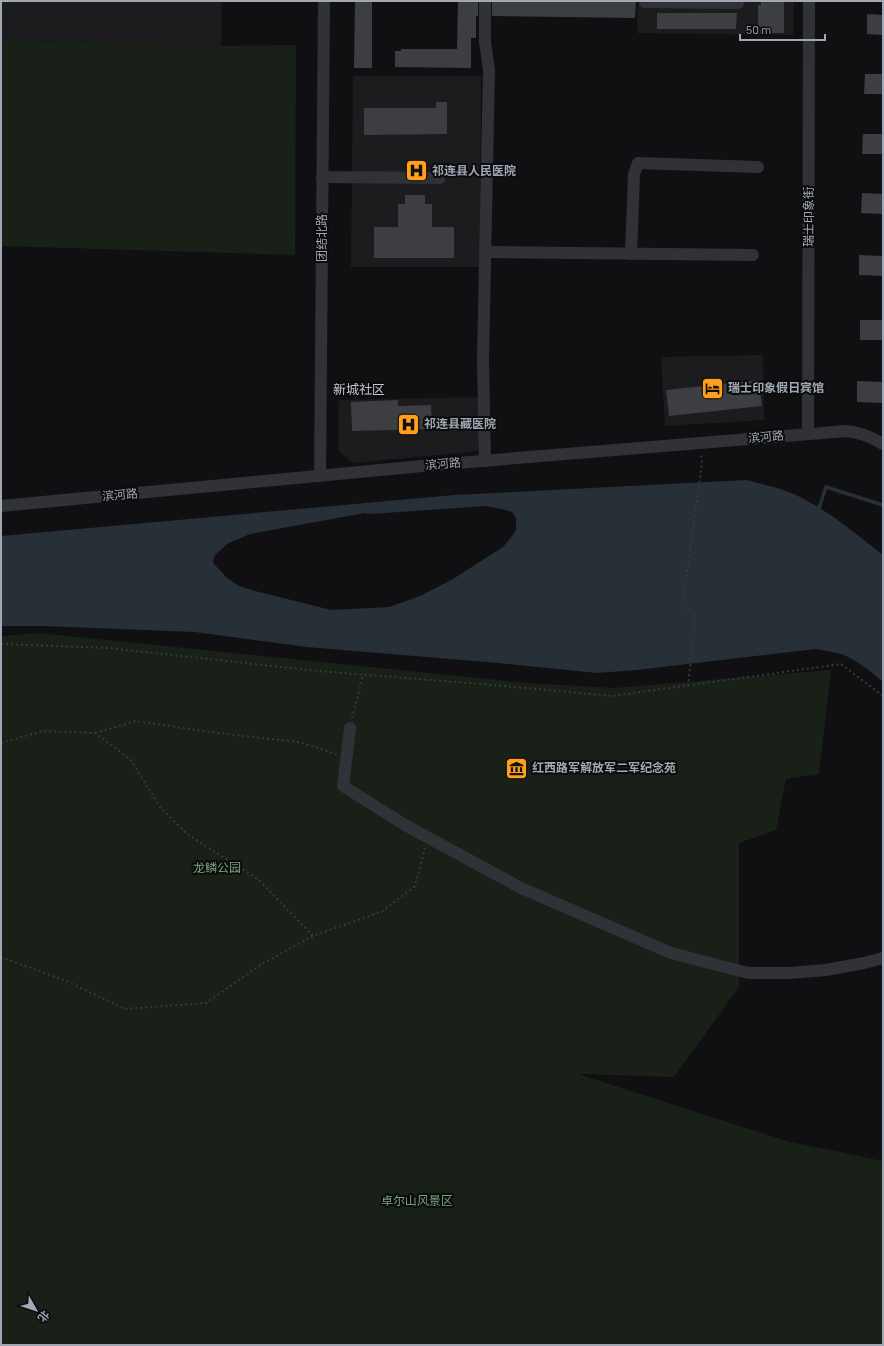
<svg xmlns="http://www.w3.org/2000/svg" width="884" height="1346" viewBox="0 0 884 1346" font-family="Barlow,'Noto Sans SC',sans-serif">
<rect width="100%" height="100%" fill="#101012"/>
<g fill="#1c1c1f">
<path d="M2,1H222L221,46L1,39Z"/>
<path d="M638,1H794L793,35L637,33Z"/>
<path d="M353,76H481L480,267H351Z"/>
<path d="M763,355L764,420L665,426L661,357Z"/>
<path d="M479,397V451L354,463L345,457L338,449L339,400Z"/>
</g>
<g fill="#182018">
<path d="M1,39L221,46L296,45L295,255L1,246Z"/>
<path d="M39,633L526,683L614,688L831,670L819,774L786,779L776,830L739,843V987L674,1077L578,1074L790,1142L883,1161V1345H1V636Z"/>
</g>
<path fill="#263036" fill-rule="evenodd" d="M747,480C764,485 783,488 800,497C830,512 856,534 883,555V682C870,671 857,660 841,654C833,652 824,651 816,649L637,670L597,673L498,663L307,647L195,632L42,626H1V536L454,495ZM486,506L502,509L512,512L516,518V530L512,536L503,547L453,579L420,596L389,607L331,610L255,591L239,586L227,578L215,565L213,562L215,555L227,544L250,534L365,513L370,514Z"/>
<g fill="none" stroke-linecap="round" stroke-linejoin="round">
<path stroke="#263036" stroke-width="3.5" d="M818,511L826,487L883,505"/>
</g>
<g fill="#3c3e42">
<path d="M355,1H372V68H354Z"/>
<path d="M458,1H478V16H476V38H471V68L395,67V51H401V49H457Z"/>
<path d="M492,1H636L635,18L492,16Z"/>
<path d="M761,1H784V33H760L761,27L758,26V5H761Z"/>
<path d="M657,13H737L736,29H657Z"/>
<path d="M867,14L883,15V35L867,34Z"/>
<path d="M865,74H883V94H864Z"/>
<path d="M436,102H447V134L364,135V108H436Z"/>
<path d="M863,134H883V154H862Z"/>
<path d="M862,193L883,194V214L861,213Z"/>
<path d="M405,195H425V204H432V227H454V258H374V227H398V204H405Z"/>
<path d="M859,255L883,256V276L859,275Z"/>
<rect x="860" y="320" width="23" height="20"/>
<path d="M759,380L762,406L669,416L666,390Z"/>
<path d="M857,381L883,382V403L857,402Z"/>
<path d="M398,400V406L431,405L432,429L352,431L351,402Z"/>
</g>
<g fill="none" stroke-linecap="round" stroke-linejoin="round">
<g stroke="#37393e" stroke-width="2" stroke-dasharray="2 3" stroke-linecap="butt">
<path d="M1,644L108,648L318,671L481,684L612,696L841,664L883,696"/>
<path d="M688,686L696,613L682,608L702,464L701,454"/>
<path d="M352,718L363,675"/>
<path d="M95,733L136,721L217,733L299,742L336,754"/>
<path d="M1,743L43,731L95,733L131,760L160,807L187,834L259,880L313,936"/>
<path d="M1,957L66,981L125,1009L206,1003L262,964L313,936L383,911L415,886L425,848"/>
</g>
<g stroke="#313237" stroke-width="12">
<path d="M645,1V2L738,3"/>
<path d="M322,177L440,178"/>
<path d="M485,252L753,255"/>
<path d="M631,254L634,174L638,163L758,167"/>
<path d="M808,434L809,1"/>
<path d="M485,461L483,360L489,70L485,42V1"/>
<path d="M320,476L324,1"/>
<path d="M1,506L433,465L846,431C860,432 871,437 883,444"/>
<path d="M350,728L343,786L405,825L521,888L671,953L748,973H789L826,970L864,963L883,958"/>
</g>
</g>
<defs>
<symbol id="hospital-square" viewBox="-11 -11 22 22"><rect x="-9" y="-9" width="18" height="18" rx="4" fill="#ff9f1b" stroke="#0b0b0d"/><path d="M-5-5h3v3.5h4V-5h3V5h-3V1.5h-4V5h-3Z" fill="#111"/></symbol>
<symbol id="hotel-square" viewBox="-11 -11 22 22"><rect x="-9" y="-9" width="18" height="18" rx="4" fill="#ff9f1b" stroke="#0b0b0d"/><path d="M-6-4.5h1.5V1H6V5H4.5V3h-9V5H-6ZM-4 0a1.8 1.8 0 1 1 3.6 0ZM.5 0V-2.5h3Q6-2.5 6 0Z" fill="#111"/></symbol>
<symbol id="museum-square" viewBox="-11 -11 22 22"><rect x="-9" y="-9" width="18" height="18" rx="4" fill="#ff9f1b" stroke="#0b0b0d"/><path d="M0-6L6-3V-2H-6V-3ZM-5-1h2V3h-2ZM-1-1h2V3h-2ZM3-1h2V3H3ZM-6 4H6V6H-6Z" fill="#111"/></symbol>
</defs>
<g fill-rule="evenodd">
<use href="#hospital-square" x="404" y="158" width="25" height="25"/>
<use href="#hotel-square" x="700" y="376" width="25" height="25"/>
<use href="#hospital-square" x="396" y="412" width="25" height="25"/>
<use href="#museum-square" x="504" y="756" width="25" height="25"/>
</g>
<g text-anchor="middle" stroke-width="4" stroke-linejoin="round" paint-order="stroke">
<g font-size="12" font-weight="bold" fill="#a0a8b4" stroke="#0b0b0d" text-anchor="start">
<text x="432" y="175">祁连县人民医院</text>
<text x="728" y="392">瑞士印象假日宾馆</text>
<text x="424" y="428">祁连县藏医院</text>
<text x="532" y="772">红西路军解放军二军纪念苑</text>
</g>
<g font-size="12" fill="#a0a8b4" stroke="#0b0b0d">
<text transform="translate(809 217) rotate(-90)" y="4">瑞士印象街</text>
<text transform="translate(322 238) rotate(-90)" y="4">团结北路</text>
<text transform="translate(766 437) rotate(-5)" y="4">滨河路</text>
<text transform="translate(443 464) rotate(-5)" y="4">滨河路</text>
<text transform="translate(120 495) rotate(-5)" y="4">滨河路</text>
</g>
<g font-size="12" fill="#76a175" stroke="#0b0b0d">
<text x="217" y="872">龙鳞公园</text>
<text x="417" y="1205">卓尔山风景区</text>
</g>
<g font-size="13" fill="#c1c6cf" stroke="#0b0b0d">
<text x="359" y="394">新城社区</text>
</g>
</g>
<rect width="884" height="1346" fill="none" stroke="#a0a8b4" stroke-width="4"/>
<g transform="translate(36 1310) rotate(129)" stroke="#0b0b0d" stroke-width="3" paint-order="stroke">
<path d="M0-3L7 15L0 10L-7 15Z" fill="#a0a8b4"/>
<text y="-6" font-size="11" font-weight="bold" text-anchor="middle" fill="#a0a8b4">北</text>
</g>
<path d="M740 34v6h85v-6" fill="none" stroke="#a0a8b4" stroke-width="2"/>
<text x="746" y="34" font-size="12" fill="#a0a8b4" stroke="#0b0b0d" stroke-width="3" paint-order="stroke">50 m</text>
</svg>
